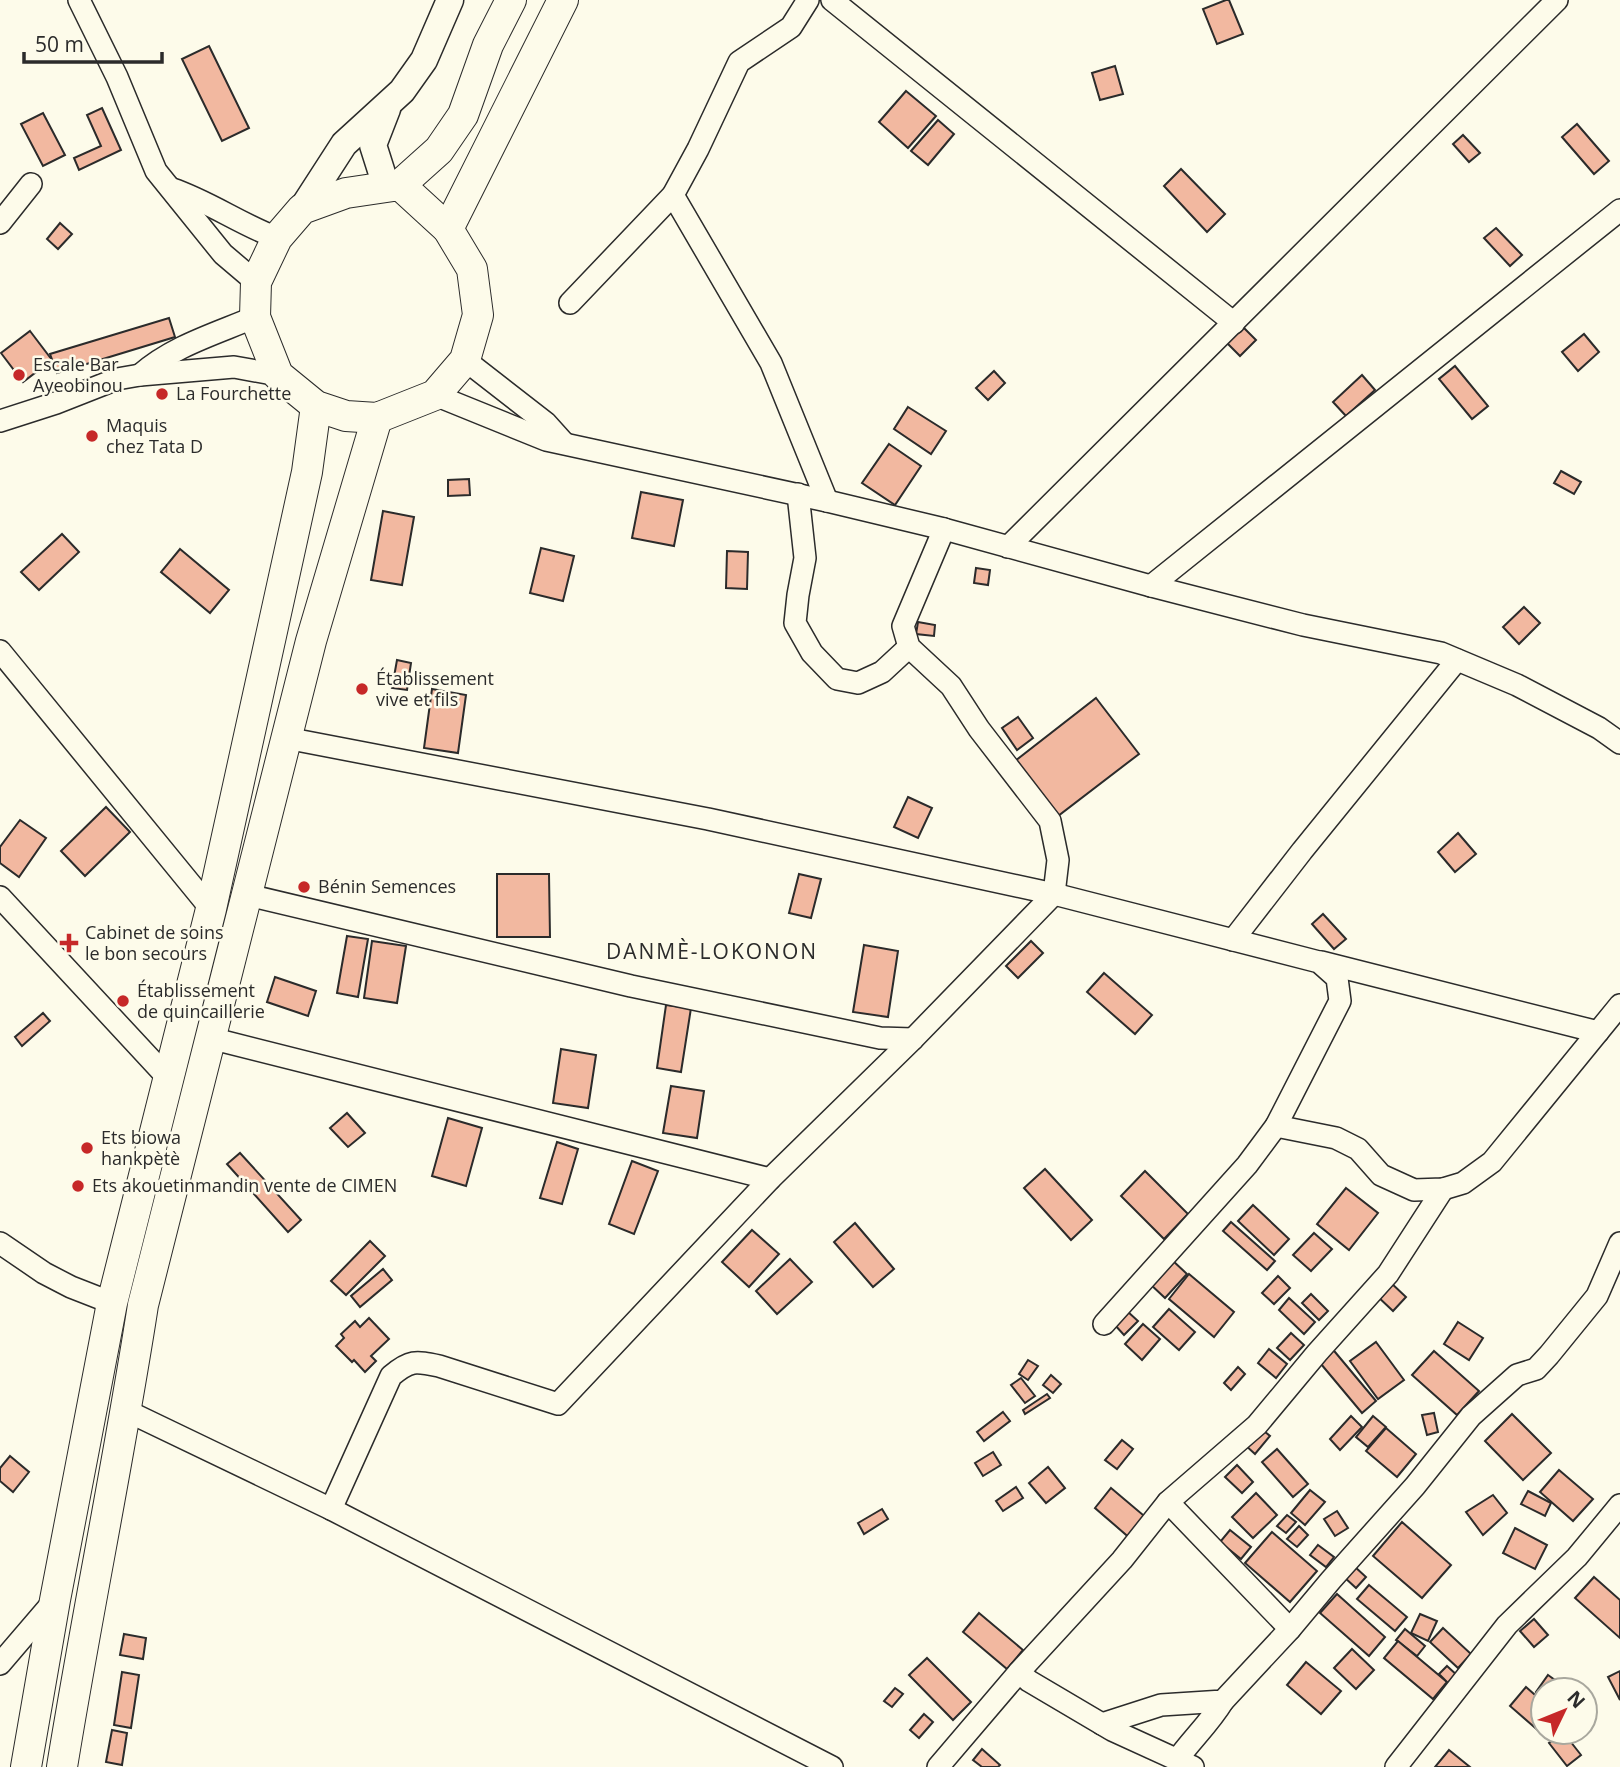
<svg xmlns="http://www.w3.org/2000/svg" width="1620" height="1767" viewBox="0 0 1620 1767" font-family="'Open Sans',sans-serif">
<rect width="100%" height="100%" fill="#fdfbea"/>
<g fill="#f2b8a0" stroke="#2b2b2b" stroke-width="2">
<path d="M1226,0H1229L1243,34L1217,44L1203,9Z"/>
<path d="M209,46L249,128L222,141L182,59Z"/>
<path d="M1115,66L1123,94L1100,100L1092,73Z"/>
<path d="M906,91L936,116L908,148L879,122Z"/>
<path d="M102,108L121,150L79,170L74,158L101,146L87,115Z"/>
<path d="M43,113L65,155L43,166L21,124Z"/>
<path d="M938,120L954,134L928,165L911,151Z"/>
<path d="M1577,124L1609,161L1594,174L1562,137Z"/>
<path d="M1463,135L1480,153L1469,162L1453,144Z"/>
<path d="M1181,169L1225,214L1207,232L1164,186Z"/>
<path d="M60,223L72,234L58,249L47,239Z"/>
<path d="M1496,228L1522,255L1510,266L1484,238Z"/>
<path d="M169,318L175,337L57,373L50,354Z"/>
<path d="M1240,324L1256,340L1240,356L1224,340Z"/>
<path d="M30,331L52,360L23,382L1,353Z"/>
<path d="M1584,334L1599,352L1578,371L1562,352Z"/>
<path d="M1455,366L1488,406L1472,419L1439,379Z"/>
<path d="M994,371L1005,383L988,400L976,388Z"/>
<path d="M1362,375L1375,390L1346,416L1333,402Z"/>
<path d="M908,407L946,431L931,454L894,429Z"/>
<path d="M889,444L921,466L895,505L862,483Z"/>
<path d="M1561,471L1581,482L1574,494L1554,483Z"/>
<path d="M469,479L470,495L448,496V480Z"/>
<path d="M641,492L683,500L674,546L632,538Z"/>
<path d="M383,511L414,517L402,585L371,580Z"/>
<path d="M62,534L79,552L39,590L21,572Z"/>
<path d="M541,548L574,556L563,601L530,593Z"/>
<path d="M180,549L229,590L210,613L161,572Z"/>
<path d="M727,551L748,552L747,589L726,588Z"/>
<path d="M976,568L990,570L988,585L974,583Z"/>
<path d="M1524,607L1540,623L1519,644L1503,627Z"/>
<path d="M918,622L935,625L934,636L916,634Z"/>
<path d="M397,660L411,663L407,690L392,688Z"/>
<path d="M432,689L466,695L458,753L424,748Z"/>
<path d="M1096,698L1139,754L1058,816L1015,761Z"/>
<path d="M1018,717L1033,738L1017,750L1002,728Z"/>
<path d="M908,797L932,808L918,838L894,827Z"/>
<path d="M106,807L130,832L85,876L61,851Z"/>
<path d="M20,820L46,838L19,877L0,863V847Z"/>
<path d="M1458,833L1476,854L1455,872L1438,852Z"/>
<path d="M497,874H549L550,937H497Z"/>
<path d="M799,874L821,879L811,918L789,913Z"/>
<path d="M1323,914L1346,939L1334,949L1312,924Z"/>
<path d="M347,936L368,939L358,997L337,993Z"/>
<path d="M372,941L406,946L397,1003L364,998Z"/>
<path d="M1031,941L1043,953L1018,978L1006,966Z"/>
<path d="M864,945L898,951L888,1017L853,1012Z"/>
<path d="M1104,973L1152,1015L1135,1034L1087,992Z"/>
<path d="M275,977L316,991L308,1016L267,1002Z"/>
<path d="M666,1005L691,1008L681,1072L657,1068Z"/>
<path d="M43,1013L50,1021L22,1046L15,1037Z"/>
<path d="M561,1049L596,1055L588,1108L553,1103Z"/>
<path d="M671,1086L704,1091L697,1138L663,1133Z"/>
<path d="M347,1113L365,1133L348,1147L330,1128Z"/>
<path d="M448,1118L482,1128L466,1186L432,1176Z"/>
<path d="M557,1142L578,1149L562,1204L540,1198Z"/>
<path d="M240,1153L301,1220L288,1232L227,1164Z"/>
<path d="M632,1161L658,1171L634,1234L609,1224Z"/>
<path d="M1045,1169L1092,1220L1071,1240L1024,1188Z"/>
<path d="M1145,1171L1188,1214L1164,1239L1121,1196Z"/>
<path d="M1346,1188L1378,1213L1349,1250L1317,1224Z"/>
<path d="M1253,1205L1289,1239L1274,1255L1238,1221Z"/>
<path d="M1231,1222L1275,1261L1267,1270L1223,1231Z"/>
<path d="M855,1223L894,1269L873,1287L834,1242Z"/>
<path d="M752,1230L779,1254L749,1287L722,1262Z"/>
<path d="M1314,1233L1332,1249L1311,1271L1293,1255Z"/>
<path d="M370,1241L385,1256L346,1295L331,1281Z"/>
<path d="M790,1259L812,1282L777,1314L756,1291Z"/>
<path d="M1171,1259L1187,1274L1165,1298L1149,1283Z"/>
<path d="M383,1269L392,1280L360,1307L351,1296Z"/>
<path d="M1189,1274L1234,1312L1214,1337L1169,1299Z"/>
<path d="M1278,1276L1290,1288L1274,1304L1262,1293Z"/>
<path d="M1389,1281L1406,1297L1393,1311L1376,1295Z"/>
<path d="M1311,1294L1328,1311L1319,1320L1302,1303Z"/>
<path d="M1289,1298L1315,1322L1304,1334L1279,1310Z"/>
<path d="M1169,1309L1195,1332L1179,1350L1153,1327Z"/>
<path d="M1127,1311L1138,1321L1124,1335L1114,1324Z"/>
<path d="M369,1318L389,1339L371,1356L376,1361L365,1372L354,1360L352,1362L336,1346L344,1338L341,1334L355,1321L360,1327Z"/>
<path d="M1458,1322L1483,1338L1469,1360L1444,1344Z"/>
<path d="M1143,1324L1160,1339L1142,1360L1125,1344Z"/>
<path d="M1291,1333L1304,1345L1290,1360L1277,1348Z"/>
<path d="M1376,1342L1404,1380L1378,1399L1350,1361Z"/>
<path d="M1330,1346L1376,1401L1362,1413L1316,1358Z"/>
<path d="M1269,1349L1287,1364L1276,1378L1258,1363Z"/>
<path d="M1434,1351L1479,1391L1457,1415L1412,1375Z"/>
<path d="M1028,1360L1038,1366L1028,1380L1019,1374Z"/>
<path d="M1238,1367L1245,1374L1231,1390L1224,1383Z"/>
<path d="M1051,1375L1061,1384L1053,1393L1043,1385Z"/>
<path d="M1021,1378L1035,1396L1025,1403L1011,1385Z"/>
<path d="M1047,1394L1050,1398L1025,1414L1023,1410Z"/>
<path d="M1003,1412L1010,1421L984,1441L977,1432Z"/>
<path d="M1434,1413L1438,1432L1427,1435L1422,1415Z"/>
<path d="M1512,1414L1551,1453L1523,1480L1485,1441Z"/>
<path d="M1351,1416L1362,1427L1340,1450L1330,1439Z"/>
<path d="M1373,1416L1386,1427L1368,1447L1356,1437Z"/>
<path d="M1259,1427L1270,1436L1255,1454L1244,1444Z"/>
<path d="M1386,1428L1416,1454L1397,1477L1366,1451Z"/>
<path d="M1122,1440L1133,1449L1117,1469L1105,1460Z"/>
<path d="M1277,1449L1308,1484L1293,1497L1262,1462Z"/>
<path d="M993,1452L1001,1465L983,1476L975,1463Z"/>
<path d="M10,1456L29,1472L13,1492L0,1481V1468Z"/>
<path d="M1237,1465L1253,1482L1242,1493L1225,1477Z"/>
<path d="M1048,1467L1065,1488L1046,1503L1029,1483Z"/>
<path d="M1559,1470L1593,1499L1573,1521L1540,1492Z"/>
<path d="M1016,1487L1023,1498L1003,1511L996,1501Z"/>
<path d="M1111,1488L1149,1520L1132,1540L1095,1508Z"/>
<path d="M1310,1490L1325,1502L1305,1525L1291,1513Z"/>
<path d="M1528,1491L1551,1503L1545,1516L1521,1504Z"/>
<path d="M1256,1493L1277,1515L1253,1538L1232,1517Z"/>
<path d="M1493,1495L1507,1513L1483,1535L1466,1512Z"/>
<path d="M882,1509L888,1519L864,1534L858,1523Z"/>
<path d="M1337,1511L1348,1528L1335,1536L1324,1519Z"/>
<path d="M1287,1515L1296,1522L1286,1533L1277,1526Z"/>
<path d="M1402,1522L1451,1565L1422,1598L1373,1556Z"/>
<path d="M1299,1526L1308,1535L1297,1547L1287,1539Z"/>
<path d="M1515,1528L1547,1545L1535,1569L1503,1553Z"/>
<path d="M1230,1530L1251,1547L1241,1559L1220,1542Z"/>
<path d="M1272,1532L1317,1571L1290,1602L1245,1563Z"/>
<path d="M1318,1545L1334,1557L1326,1567L1310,1555Z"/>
<path d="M1354,1566L1366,1577L1356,1588L1344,1577Z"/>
<path d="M1594,1577L1620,1600V1638L1575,1598Z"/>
<path d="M1369,1585L1407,1617L1395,1631L1357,1599Z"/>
<path d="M1337,1594L1385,1637L1369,1656L1320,1613Z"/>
<path d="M979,1613L1023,1650L1007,1669L963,1632Z"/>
<path d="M1420,1614L1437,1621L1428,1641L1411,1633Z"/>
<path d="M1534,1619L1548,1635L1534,1647L1520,1631Z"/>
<path d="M1443,1628L1471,1654L1458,1668L1430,1642Z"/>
<path d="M1405,1629L1425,1646L1417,1656L1396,1640Z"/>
<path d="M124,1634L146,1638L143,1659L120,1655Z"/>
<path d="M1398,1641L1447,1682L1433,1699L1384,1658Z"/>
<path d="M1352,1649L1374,1670L1356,1689L1334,1668Z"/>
<path d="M927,1658L971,1702L953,1720L909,1675Z"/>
<path d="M1306,1662L1341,1691L1321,1714L1287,1685Z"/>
<path d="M1447,1666L1459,1677L1450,1685L1439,1674Z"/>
<path d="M1620,1671V1700L1608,1677Z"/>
<path d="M122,1672L139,1675L131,1728L114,1725Z"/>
<path d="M1548,1675L1569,1690H1543V1697L1536,1692Z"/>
<path d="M1526,1687L1543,1702V1731L1541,1733L1510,1706Z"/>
<path d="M895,1688L903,1694L892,1707L884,1701Z"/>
<path d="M924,1714L933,1722L919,1738L910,1730Z"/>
<path d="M112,1730L127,1733L122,1765L106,1762Z"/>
<path d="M1563,1732L1581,1755L1567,1766L1549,1743Z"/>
<path d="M982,1749L1000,1765L998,1767H982L973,1760Z"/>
<path d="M1449,1750L1470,1767H1435Z"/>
</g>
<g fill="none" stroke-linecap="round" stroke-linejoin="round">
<defs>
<g id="minor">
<path d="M79,0L117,77L156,171L223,254L256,282"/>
<path d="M832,0L1234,323"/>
<path d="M172,189C208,201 240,224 277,238"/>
<path d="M673,195L771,363L827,501"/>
<path d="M0,223L31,184"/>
<path d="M570,303L673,195L698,149L739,62L791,27L808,0"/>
<path d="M465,360L546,423L564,443"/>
<path d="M140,375C173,346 215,334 255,317"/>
<path d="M435,395L546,440L827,501L944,529L1151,586L1303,625L1441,653L1517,685L1599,728L1620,743"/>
<path d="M0,421L56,403L117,379L140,375L234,367L278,375"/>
<path d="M798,494L805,558L798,595L795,623L812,653L837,679L858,683L882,672L909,647"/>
<path d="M1008,547L1557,0"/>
<path d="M1151,586L1620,210"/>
<path d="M0,651L211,909"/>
<path d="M286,738L708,819L1054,894L1319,962L1337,978L1340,1001L1276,1126L1247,1165L1104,1324"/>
<path d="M248,895L631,986L880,1038L913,1039"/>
<path d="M0,897L168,1078"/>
<path d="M1233,940L1302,851L1457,660"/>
<path d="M1321,962L1598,1032"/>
<path d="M210,1038L770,1179"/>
<path d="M1276,1126L1336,1138L1358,1149L1381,1175L1414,1190L1443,1189L1463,1183L1492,1162L1620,1005"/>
<path d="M0,1243L44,1273L71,1287L112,1303"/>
<path d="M127,1411L331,1509L832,1767"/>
<path d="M1168,1502L1290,1629"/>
<path d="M331,1509L391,1376C410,1360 415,1361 439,1366L558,1404L770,1179L913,1039L1054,894L1058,860L1050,821L979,729L951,686L909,647L903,626L944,529"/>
<path d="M0,1664L53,1602"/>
<path d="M1102,1724L1161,1705L1223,1701L1290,1629L1331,1580L1415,1486L1471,1416L1517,1375L1536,1369L1549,1355L1597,1296L1620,1243"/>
<path d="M1177,1760C1192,1739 1209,1724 1223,1701"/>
<path d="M938,1767L1019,1672"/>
<path d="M1193,1767L1112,1730L1029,1681L1019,1672L1122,1560L1168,1502L1257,1425L1317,1353L1388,1274L1443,1189"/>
<path d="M1396,1767L1507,1625L1577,1557L1620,1505"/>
</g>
<g id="major">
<path d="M386,186L373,145L387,109"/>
<path d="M302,209L344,144L402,91L424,60L450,0"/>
</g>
<g id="highway">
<path d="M400,185L448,229L472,269L478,315L465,360L435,395L377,418L346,416L316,406L278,375L255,317L256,282L277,238L302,209L346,193L400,185L439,150L463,115L488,45L511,0"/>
<path d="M448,229L563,0"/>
<path d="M26,1767L55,1600L112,1303L211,909L307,472L316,406"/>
<path d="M62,1767C87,1613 119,1460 143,1305L311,641L377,418"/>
</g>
</defs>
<use href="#minor" stroke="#2b2b2b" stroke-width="24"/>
<use href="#major" stroke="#2b2b2b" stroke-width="29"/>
<use href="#highway" stroke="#2b2b2b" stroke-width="32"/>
<use href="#minor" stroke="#fdfbea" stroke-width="21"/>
<use href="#major" stroke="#fdfbea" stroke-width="26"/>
<use href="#highway" stroke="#fdfbea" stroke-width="30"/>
</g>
<g fill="#c62828" stroke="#fdfbea" stroke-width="2.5">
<circle cx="19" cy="375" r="7"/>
<circle cx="162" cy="394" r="7"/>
<circle cx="92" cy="436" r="7"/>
<circle cx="362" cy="689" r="7"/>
<circle cx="304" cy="887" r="7"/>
<path d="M65.5 932.5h7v7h7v7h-7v7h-7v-7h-7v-7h7z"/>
<circle cx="123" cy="1001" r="7"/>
<circle cx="87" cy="1148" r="7"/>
<circle cx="78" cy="1186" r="7"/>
</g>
<g text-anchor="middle" stroke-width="5" stroke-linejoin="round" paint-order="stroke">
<g font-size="18" fill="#2b2b2b" stroke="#fdfbea" text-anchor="start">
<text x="33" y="371">Escale Bar<tspan x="33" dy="21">Ayeobinou</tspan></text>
<text x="176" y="400">La Fourchette</text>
<text x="106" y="432">Maquis<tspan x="106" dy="21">chez Tata D</tspan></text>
<text x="376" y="685">Établissement<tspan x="376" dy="21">vive et fils</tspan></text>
<text x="318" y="893">Bénin Semences</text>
<text x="85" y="939">Cabinet de soins<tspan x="85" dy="21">le bon secours</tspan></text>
<text x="137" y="997">Établissement<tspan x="137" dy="21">de quincaillerie</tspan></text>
<text x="101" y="1144">Ets biowa<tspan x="101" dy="21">hankpètè</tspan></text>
<text x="92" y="1192">Ets akouetinmandin vente de CIMEN</text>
</g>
<g font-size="21" letter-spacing="2" fill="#2b2b2b" stroke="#fdfbea">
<text x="712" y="959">DANMÈ-LOKONON</text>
</g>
</g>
<g transform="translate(1564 1711) rotate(47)"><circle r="33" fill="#fdfbea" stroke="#a9a89e" stroke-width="2"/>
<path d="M0-5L12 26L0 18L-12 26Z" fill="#c62828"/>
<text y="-10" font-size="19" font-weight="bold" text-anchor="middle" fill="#2b2b2b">N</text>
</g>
<path d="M24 52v10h138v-10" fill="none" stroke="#2b2b2b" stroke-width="3.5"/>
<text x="35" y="52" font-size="21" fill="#2b2b2b" stroke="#fdfbea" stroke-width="5" paint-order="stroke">50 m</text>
</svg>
